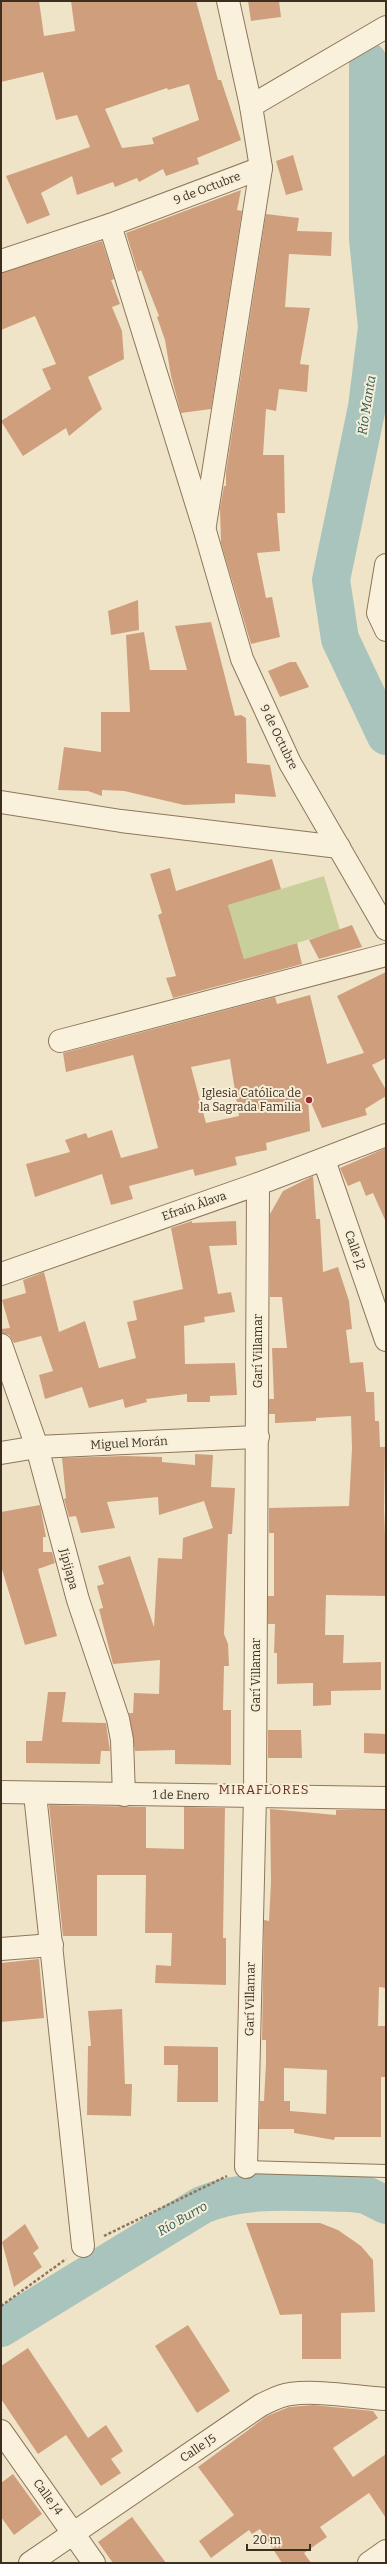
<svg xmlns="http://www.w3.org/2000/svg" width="387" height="2564" viewBox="0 0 387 2564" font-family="Bitter,serif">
<rect width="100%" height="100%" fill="#f0e4c8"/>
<path fill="#c9cf9b" d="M324,876L340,930L244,959L228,905Z"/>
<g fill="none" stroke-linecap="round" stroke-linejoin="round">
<g stroke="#a9c4bc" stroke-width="38">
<path d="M368,61V239L377,327L367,407L331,580L340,639L386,736"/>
<path d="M1,2328L202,2205C247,2186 301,2193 350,2193L366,2195L386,2205"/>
</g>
</g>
<g fill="#cf9f7d" fill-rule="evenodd">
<path d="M1,1H39L44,36L75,31L71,1H196L218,80H221L241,140L197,158L199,164L166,176L163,169L139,182L137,178L115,187L113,182L77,195L72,176L41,193L50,215L27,224L6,176L90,147L77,115L56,120L43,72L1,82ZM189,84L199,120L152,138L154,144L122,148L105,109L167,88L168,90Z"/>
<path d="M248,1H279L281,17L251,21Z"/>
<path d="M293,155L303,190L286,195L276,161Z"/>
<path d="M241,190L237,210L242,211L211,409L181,413L171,376L165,340L157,317L159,316L141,270L138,272L126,233Z"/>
<path d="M266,214L299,218L297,231L332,232L331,256L289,254L285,307L310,308L300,364L309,365L307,392L279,389L276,411L266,409L263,455H284L285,513H277L280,551L257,553L266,598L272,597L280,637L251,644L221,543L220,508L224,486H226V472Z"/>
<path d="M102,241L114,279L111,280L120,304L112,307L122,331L124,359L88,377L102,409L69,436L66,428L23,456L1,421L51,389L42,369L56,364L35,316L1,330V273Z"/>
<path d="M138,600L139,630L111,635L108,611Z"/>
<path d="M211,622L235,716L241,715L246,718L247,763L270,765L276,797L235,794V803L184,805L124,791L102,790V796L88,791L58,790L64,747L101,752V712H130L126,635L144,632L150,670H187L175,626Z"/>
<path d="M290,662H296L309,687L280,697L268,671Z"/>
<path d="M272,859L281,889L228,905L244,959L297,943L302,964L173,998L166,978L176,976L158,915L162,913L150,874L170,868L176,891Z"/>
<path d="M352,925L362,947L319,959L309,940Z"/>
<path d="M386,972V1058L372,1065L386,1090V1096L365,1109L367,1115L322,1128L308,1096L310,1131L266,1143L267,1150L235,1157L237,1165L195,1176L193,1169L129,1186L133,1199L111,1205L102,1174L35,1197L26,1164L70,1152L65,1140L86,1133L88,1138L112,1130L121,1158L158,1148L133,1055L66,1072L63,1053L275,997L277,1004L310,995L327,1064L364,1053L337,996ZM230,1059L239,1116L206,1123L191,1067Z"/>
<path d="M386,1148V1222L373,1193L366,1196L360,1181L348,1186L340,1168Z"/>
<path d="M313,1176L316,1219H320L323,1272L338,1267L349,1301L352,1329L346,1330L350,1363L363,1362L366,1392H374L375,1421H379L380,1447H385L384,1509L386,1562V1596L326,1595L325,1635H344L343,1663L381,1662V1690L331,1691V1705L313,1706V1683L277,1684V1653H274L275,1624H268V1596H274V1533H269V1508L349,1506L352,1448L351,1416L316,1418V1421L275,1423V1414H269V1399H274L272,1348H287L282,1297H270V1214L283,1191Z"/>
<path d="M192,1221V1223L236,1221L237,1245L209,1246L218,1294L231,1292L235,1312L204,1317L205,1322L184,1326L185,1364L235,1363L237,1395L210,1396V1402H187V1394L146,1399L147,1402L125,1408L123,1399L89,1408L82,1387L45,1399L39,1375L53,1371L41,1336L14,1343L9,1335L1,1333V1329L10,1328L2,1300L26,1293L23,1280L44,1272L59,1332L85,1321L99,1368L136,1358L127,1322L137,1320L133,1301L183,1289L171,1228Z"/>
<path d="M195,1454L213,1455L211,1487L235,1488L232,1534H228L224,1634L228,1644L229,1666H224L223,1710H231V1765L175,1764V1750L135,1751L129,1713H133L134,1693L159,1694L160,1660L113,1664L99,1609L103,1608L97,1586L104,1584L98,1566L130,1556L154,1627L158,1558L182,1559L183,1538L213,1528L204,1501L159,1515L158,1497L107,1502L115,1528L81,1533L76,1516L69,1517L64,1499L66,1498L62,1458L124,1456L162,1457V1462L195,1465Z"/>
<path d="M40,1505L46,1537H43V1552H52L55,1563L38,1569L57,1636L25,1645L1,1566V1512Z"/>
<path d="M48,1692H66L62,1722L106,1723L110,1751H101L100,1764L26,1763V1741H42Z"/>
<path d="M268,1730H301L302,1758H268Z"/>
<path d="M364,1733L386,1734V1754L364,1753Z"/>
<path d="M49,1805L146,1807V1848L184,1849V1807L225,1808L223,1938H226V1985L155,1983L156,1965L171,1966L172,1933H145L146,1875H97V1936H63Z"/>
<path d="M270,1809L336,1815V1810H386V1988L379,1987L378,2026H386V2077H381V2137H335L334,2140L294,2133V2129H259L260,2101H264L266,2062V2040H262L264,1920L269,1921L271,1882ZM284,2068L327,2070L326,2114L290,2111V2101H284Z"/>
<path d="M39,1959L44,2018L1,2022V1963Z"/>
<path d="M122,2009L125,2084H132L131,2116L87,2115L88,2046H91L88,2011Z"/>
<path d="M164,2046L218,2047V2102H177L178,2065H164Z"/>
<path d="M246,2223H320L338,2230L361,2246L373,2260L375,2312L341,2313V2359H302V2314L280,2315Z"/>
<path d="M25,2224L39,2248L33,2253L42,2267L14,2287L2,2242Z"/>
<path d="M188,2325L230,2391L197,2413L155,2346Z"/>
<path d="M28,2348L88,2438L106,2425L123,2451L111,2459L121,2473L101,2486L66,2435L38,2454L1,2399V2366Z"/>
<path d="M313,2405L373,2411L378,2418L333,2448L353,2477L386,2454V2518L369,2493L320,2527L327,2537L304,2553L311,2563H282L260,2529L252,2534L249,2530L211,2558L199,2541L234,2515L198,2467L267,2416L289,2407Z"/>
<path d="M13,2474L42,2514L14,2535L1,2517V2483Z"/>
<path d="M132,2517L166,2563H113L98,2542Z"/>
</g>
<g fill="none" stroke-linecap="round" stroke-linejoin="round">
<defs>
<path id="service" d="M246,2167L386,2171"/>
<g id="minor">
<path d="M251,106L386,27"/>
<path d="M261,168L110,225L205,531L242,659L290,763L386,929"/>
<path d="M1,261L110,225"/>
<path d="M205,525L261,168L251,106L228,1"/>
<path d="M386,565L378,613L386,630"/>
<path d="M1,802L121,821L339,847"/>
<path d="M60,1041L386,955"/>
<path d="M324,1160L386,1340"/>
<path d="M1,1274L258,1184L386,1135"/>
<path d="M1,1345L37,1447L78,1600L118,1719L122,1740L124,1795"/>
<path d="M1,1453L37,1447L258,1437"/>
<path d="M1,1792L386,1798"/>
<path d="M35,1794L83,2246"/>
<path d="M1,1949L52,1945"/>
<path d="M246,2167L255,1796L258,1184"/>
<path d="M1,2431L94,2563"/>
<path d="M30,2563L261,2405C270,2401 280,2395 290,2394C320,2390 355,2397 386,2399"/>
<path d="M369,2563L386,2551"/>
</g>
</defs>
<use href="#service" stroke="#8d765c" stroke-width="14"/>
<use href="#minor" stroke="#8d765c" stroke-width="24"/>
<g stroke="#8d765c" stroke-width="2.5" stroke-dasharray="3 2" stroke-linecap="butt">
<path d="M104,2236L227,2176"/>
<path d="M1,2306L66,2259"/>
</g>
<use href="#service" stroke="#faf1dc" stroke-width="12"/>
<use href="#minor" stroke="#faf1dc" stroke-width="22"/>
</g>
<circle fill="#9e2a2b" stroke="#f7eed8" stroke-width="1.5" cx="309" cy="1100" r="4"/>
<g text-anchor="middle" stroke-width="4" stroke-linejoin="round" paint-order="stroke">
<g font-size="12" fill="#3d2e20" stroke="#f7eed8">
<text transform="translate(207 188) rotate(-21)" y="4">9 de Octubre</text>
<text transform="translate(279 737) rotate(64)" y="4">9 de Octubre</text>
<text transform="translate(194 1206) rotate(-19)" y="4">Efraín Álava</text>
<text transform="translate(355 1250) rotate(71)" y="4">Calle J2</text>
<text transform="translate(258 1351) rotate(-90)" y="4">Garí Villamar</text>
<text transform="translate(129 1443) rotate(-3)" y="4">Miguel Morán</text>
<text transform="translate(69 1569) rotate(75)" y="4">Jipijapa</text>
<text transform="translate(256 1675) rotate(-90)" y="4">Garí Villamar</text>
<text transform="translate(181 1795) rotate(1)" y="4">1 de Enero</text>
<text transform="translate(250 1999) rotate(-89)" y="4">Garí Villamar</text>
<text transform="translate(198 2448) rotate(-34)" y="4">Calle J5</text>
<text transform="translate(48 2497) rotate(54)" y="4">Calle J4</text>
</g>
<g font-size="12" fill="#3d2e20" stroke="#f7eed8" text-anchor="end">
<text x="301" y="1097">Iglesia Católica de<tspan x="301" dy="14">la Sagrada Familia</tspan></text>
</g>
<g font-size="13" font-style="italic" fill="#2f5d5a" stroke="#f7eed8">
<text transform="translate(366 405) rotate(-81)" y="5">Río Manta</text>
<text transform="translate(182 2218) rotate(-30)" y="5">Río Burro</text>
</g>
<g font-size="13" letter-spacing="1" fill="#6b2e1e" stroke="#f7eed8">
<text x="264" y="1794">MIRAFLORES</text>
</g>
</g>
<rect width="387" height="2564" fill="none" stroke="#3d2e20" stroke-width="4"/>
<path d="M247 2544v6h63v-6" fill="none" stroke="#3d2e20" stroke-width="2"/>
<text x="253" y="2544" font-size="12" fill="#3d2e20" stroke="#f7eed8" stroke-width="3" paint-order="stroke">20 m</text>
</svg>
